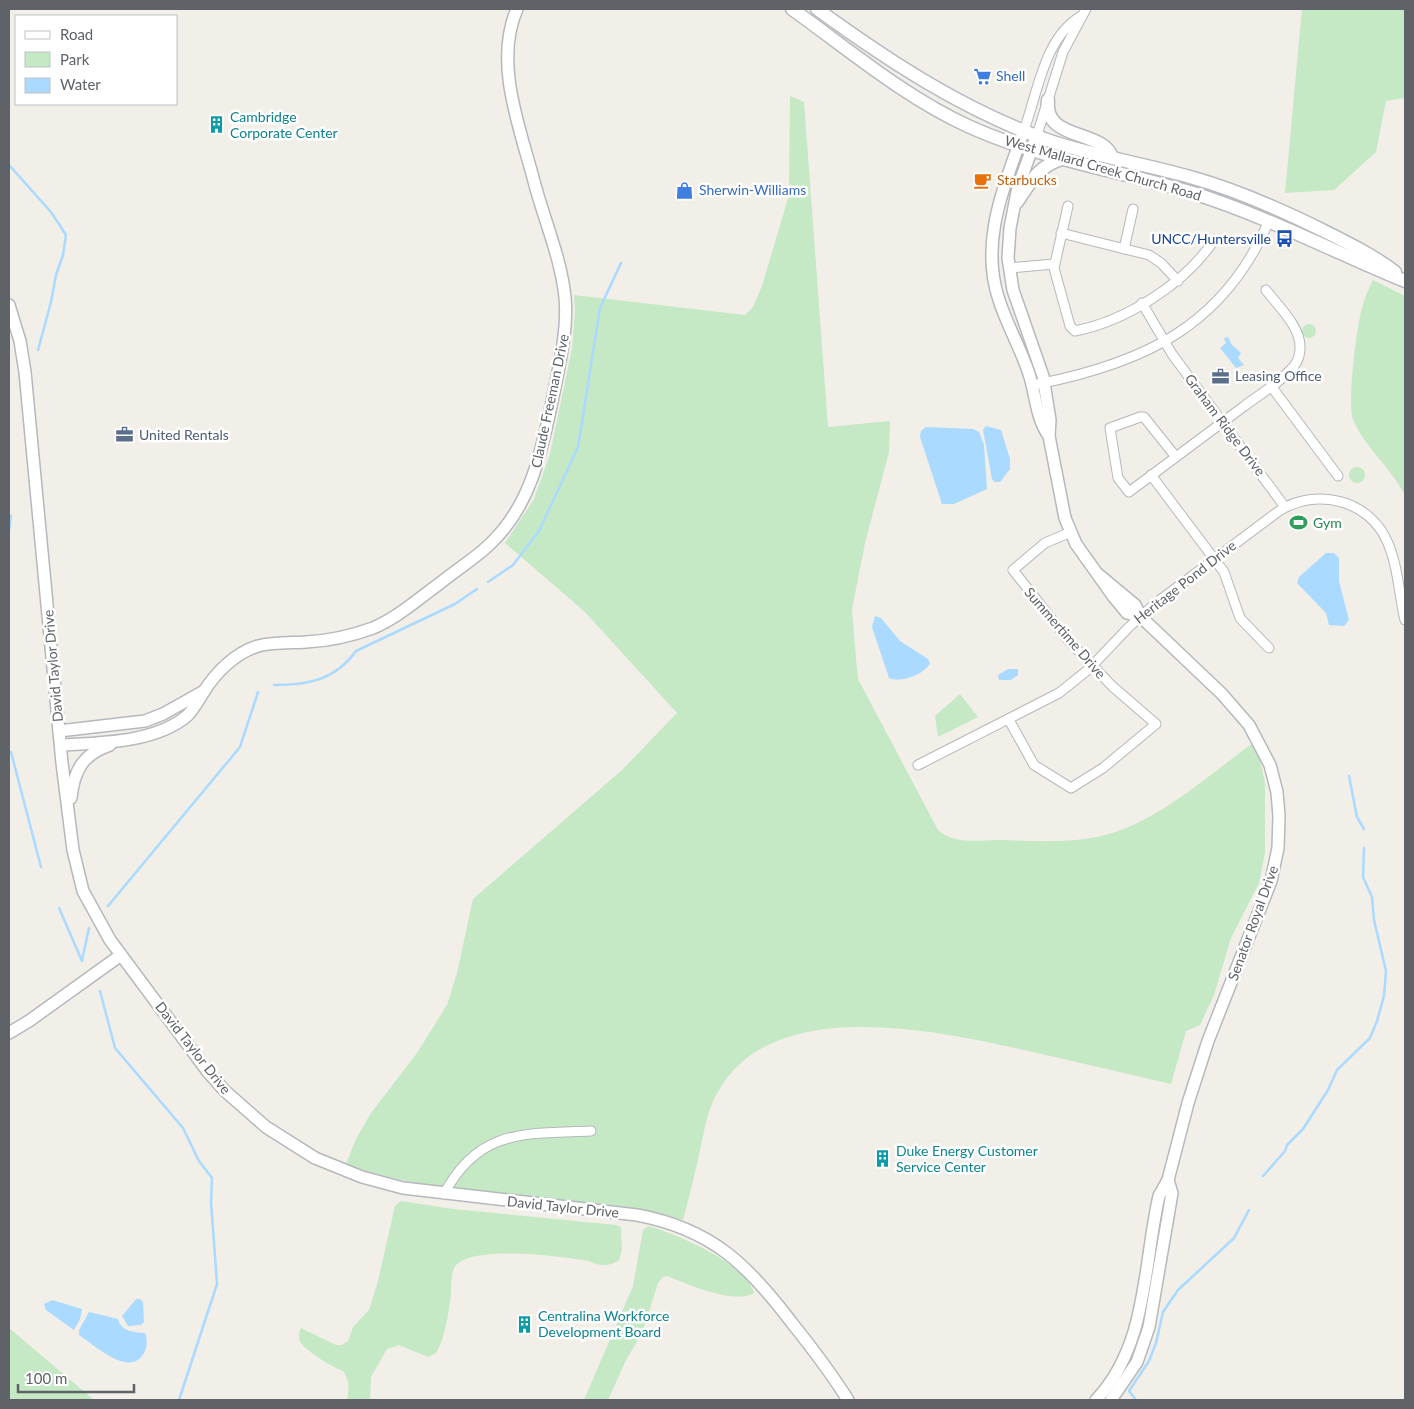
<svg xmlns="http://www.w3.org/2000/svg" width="1414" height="1409" viewBox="0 0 1414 1409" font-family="Lato,sans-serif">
<rect width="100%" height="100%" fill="#f1efe8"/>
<g fill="#c5e8c5">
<path d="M1302,9H1405V98L1386,101L1376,152L1334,190L1285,193Z"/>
<path d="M790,96L804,102L828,427L890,421L889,452L865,543L852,609L856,659L858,679L938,830C953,845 981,840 1000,840C1030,841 1062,843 1092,838C1152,828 1204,778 1252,744L1260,760L1265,783V853L1259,883L1231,938L1214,995L1200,1025L1186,1031L1171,1084C1128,1074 1085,1064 1042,1054C952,1034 777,990 719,1090C707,1109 705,1129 700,1150C695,1174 689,1197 683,1220C647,1208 611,1205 574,1201C498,1193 419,1191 346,1164L356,1139L371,1113L417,1053L447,1005L457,973L473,899L622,770L677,713L585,612L505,543L534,499L550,454L572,348L575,311L574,295L745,315L753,307L762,286L789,195Z"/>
<path d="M1373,280L1405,296V495C1392,469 1362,444 1353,419C1347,402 1357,320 1364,301C1366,294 1370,287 1373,280Z"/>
<circle cx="1309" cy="331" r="7"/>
<circle cx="1357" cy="475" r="8"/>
<path d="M960,694L978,717L938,737L935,716Z"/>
<path d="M401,1201L453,1209L616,1225L621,1227L622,1250L619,1260C610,1267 598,1266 589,1261C565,1257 468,1243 454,1268C451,1275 451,1287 451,1294C448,1315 446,1335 436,1353L428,1357L399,1345L387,1349L371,1377L370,1400H347C349,1388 350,1382 343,1371C334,1368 306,1351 301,1343C298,1338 299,1332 301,1328L336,1345H342L348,1341L353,1327L369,1310L378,1281L395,1206Z"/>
<path d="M648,1226C677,1234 745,1263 754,1293C734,1305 687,1284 667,1276L663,1277L658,1283L642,1333L626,1360L608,1400H584L633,1286L643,1230Z"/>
<path d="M9,1328L94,1400H9Z"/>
</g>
<g fill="#aadaff">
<path d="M1228,337L1232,345L1241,353L1238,358L1244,365L1236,368L1220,348L1226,343L1224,338Z"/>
<path d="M986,426L1001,430L1010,459V469L1000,482H995L992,479L983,430Z"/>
<path d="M926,427L973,429L979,432L984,445L987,489L954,504H942L920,437L921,431Z"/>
<path d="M1326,553H1334L1339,558V581L1349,620L1344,626L1329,625L1326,613L1297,583L1299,577Z"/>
<path d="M875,616L881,618L900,641L928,659L930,663C924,675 901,683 889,678L872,627Z"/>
<path d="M1008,669H1018V675L1011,680H999L998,675Z"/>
<path d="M136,1299H140L143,1302L144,1322L141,1325L128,1326L122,1316Z"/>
<path d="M52,1300L82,1309L80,1319L74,1330L46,1310L44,1304Z"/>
<path d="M89,1312L118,1319C121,1332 134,1332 145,1333C148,1340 147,1350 142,1356C127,1376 93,1344 79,1335V1330Z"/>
</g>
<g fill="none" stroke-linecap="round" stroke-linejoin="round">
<g stroke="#aadaff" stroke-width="2.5">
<path d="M9,165L51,212L66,235L63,255L56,275L51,302L38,350"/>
<path d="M9,530L11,516"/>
<path d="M488,582L513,565L539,531L578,447L600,308L621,263"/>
<path d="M274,685C309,685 335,680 356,651L455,604L477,589"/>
<path d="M11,752L41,867"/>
<path d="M1349,776L1357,817L1364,829"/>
<path d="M108,906L240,747L258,692"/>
<path d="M59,908L82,961"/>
<path d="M82,960L89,928"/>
<path d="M100,991L115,1048L183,1128L199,1161L212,1178L211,1202L217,1284L179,1400"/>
<path d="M1263,1176L1285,1151L1287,1145L1303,1129L1328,1090L1337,1070L1370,1038L1377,1021L1384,996L1386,971L1374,920L1372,897L1363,877L1364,848"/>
<path d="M1136,1400L1129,1391L1149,1361L1156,1343L1163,1312L1178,1290L1234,1238L1249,1210"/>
</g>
<defs>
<g id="minor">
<path d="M1024,130C1038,92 1044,38 1081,16"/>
<path d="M1037,135L1063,52L1086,9"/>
<path d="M1068,206L1054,268L1070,326L1075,331C1126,321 1186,283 1214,240"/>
<path d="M1061,233L1149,255L1161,263L1178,281"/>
<path d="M1124,249L1133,209"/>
<path d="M1009,268L1054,264"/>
<path d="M1142,303L1172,354L1285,507"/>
<path d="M1038,384C1144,363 1224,326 1269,221"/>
<path d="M1271,386L1338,476"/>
<path d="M1176,457L1144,417H1140L1110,428L1118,478L1129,492C1167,464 1205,435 1243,407C1259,395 1281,382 1294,366C1298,361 1300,355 1300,348C1301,327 1278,306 1266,290"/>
<path d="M1151,475L1224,572L1240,618L1269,648"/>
<path d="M1009,720L1034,765L1071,788L1103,768L1156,724L1112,686L1069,641L1013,570L1045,543L1071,532"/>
<path d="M918,765L1059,693L1089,669L1129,627L1156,603L1279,511C1316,487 1369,500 1387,541C1398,565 1399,595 1405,620"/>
<path d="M444,1194C479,1128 525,1134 591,1131"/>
</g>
<g id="tertiary">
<path d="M1024,130C1005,185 979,241 999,300C1007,325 1020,347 1028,371C1036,392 1035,417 1049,436"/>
<path d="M1037,135L1018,187L1010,228L1008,258L1013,290L1043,376L1050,420L1049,436L1065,518L1076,544L1113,596L1127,613L1141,617"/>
<path d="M9,305L20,341L25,372L62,763L73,850L83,891L110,940L208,1072L225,1091L266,1127L315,1158L362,1177L403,1188L637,1215C712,1229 748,1265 792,1323C812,1348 831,1373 848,1400"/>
<path d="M59,731L145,721L163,714L204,691"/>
<path d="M61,745C100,743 156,743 188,715C194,708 198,701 203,693C215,673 235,653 258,646C274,642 290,643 306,642C329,641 351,636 373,628C397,618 418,599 439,584C455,571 474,559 489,545C533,504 542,448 554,392C560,361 568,329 565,297C561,259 545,222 535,185C521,130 493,64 517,9"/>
<path d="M71,798C74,770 83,754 110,745"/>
<path d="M9,1033L29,1021L121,955"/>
<path d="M1096,1400C1148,1345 1143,1266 1159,1196L1168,1180L1188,1103L1208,1041L1271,881L1278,848L1279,816L1277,792L1270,765L1249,725L1222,694L1141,617L1135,605L1099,575"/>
<path d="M1111,1400L1137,1362L1149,1327L1172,1193L1168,1180"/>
</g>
<g id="secondary">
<path d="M792,9C848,49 906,98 968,126C1040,159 1118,170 1193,193C1266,216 1334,252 1405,281"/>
<path d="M817,9C890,62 965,111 1050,141C1095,156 1144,164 1190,177C1237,190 1282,210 1326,232C1350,244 1374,256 1395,272"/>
<path d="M1048,100C1043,141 1102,129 1112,157"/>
<path d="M1017,202C1029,184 1039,165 1062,159"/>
</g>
</defs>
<use href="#minor" stroke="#b5b8bc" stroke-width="11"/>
<use href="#tertiary" stroke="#b5b8bc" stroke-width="14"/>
<use href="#secondary" stroke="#b6babf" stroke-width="15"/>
<use href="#minor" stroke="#fff" stroke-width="9"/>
<use href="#tertiary" stroke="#fff" stroke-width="11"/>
<use href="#secondary" stroke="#fff" stroke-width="12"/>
</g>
<defs>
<symbol id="supermarket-bare" viewBox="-9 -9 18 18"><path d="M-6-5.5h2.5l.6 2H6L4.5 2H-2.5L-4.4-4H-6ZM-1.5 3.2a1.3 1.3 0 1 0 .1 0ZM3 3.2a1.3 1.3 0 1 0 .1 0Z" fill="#3f7fe0" stroke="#fff" stroke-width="2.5" paint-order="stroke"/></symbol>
<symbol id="building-bare" viewBox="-9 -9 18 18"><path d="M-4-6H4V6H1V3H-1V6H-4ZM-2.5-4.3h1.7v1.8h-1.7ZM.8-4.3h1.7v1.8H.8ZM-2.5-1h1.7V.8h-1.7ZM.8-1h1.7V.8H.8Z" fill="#0f9aa8" stroke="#fff" stroke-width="2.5" paint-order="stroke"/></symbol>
<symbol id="cafe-bare" viewBox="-9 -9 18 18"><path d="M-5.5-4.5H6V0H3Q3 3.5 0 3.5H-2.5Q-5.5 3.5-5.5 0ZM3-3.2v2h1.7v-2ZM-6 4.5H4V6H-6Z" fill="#e8710a" stroke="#fff" stroke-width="2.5" paint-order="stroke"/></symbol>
<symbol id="shop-bare" viewBox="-9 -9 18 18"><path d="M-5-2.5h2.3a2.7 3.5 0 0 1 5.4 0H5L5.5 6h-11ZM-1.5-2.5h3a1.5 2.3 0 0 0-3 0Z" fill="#3f7fe0" stroke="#fff" stroke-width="2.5" paint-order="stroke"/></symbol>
<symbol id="bus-bare" viewBox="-9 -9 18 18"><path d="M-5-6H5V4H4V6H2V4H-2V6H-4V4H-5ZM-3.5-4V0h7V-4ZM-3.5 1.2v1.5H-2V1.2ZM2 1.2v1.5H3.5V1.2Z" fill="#1a4fb4" stroke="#fff" stroke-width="2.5" paint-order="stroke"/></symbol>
<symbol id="office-bare" viewBox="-9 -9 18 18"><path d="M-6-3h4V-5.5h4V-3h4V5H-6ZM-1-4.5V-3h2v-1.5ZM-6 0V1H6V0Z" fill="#5c6f8a" stroke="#fff" stroke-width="2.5" paint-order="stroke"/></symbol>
<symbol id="stadium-bare" viewBox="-9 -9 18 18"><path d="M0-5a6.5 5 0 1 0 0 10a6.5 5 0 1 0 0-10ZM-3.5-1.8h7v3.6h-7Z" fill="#2e9e5b" stroke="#fff" stroke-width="2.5" paint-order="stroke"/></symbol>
</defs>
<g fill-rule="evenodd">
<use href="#supermarket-bare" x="970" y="64" width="25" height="25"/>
<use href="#building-bare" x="204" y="112" width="25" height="25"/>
<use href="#cafe-bare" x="970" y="168" width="25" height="25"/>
<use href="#shop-bare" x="672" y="178" width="25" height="25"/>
<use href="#bus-bare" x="1272" y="226" width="25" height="25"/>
<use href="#office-bare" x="1208" y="364" width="25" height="25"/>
<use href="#office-bare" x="112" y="422" width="25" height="25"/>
<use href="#stadium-bare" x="1286" y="510" width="25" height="25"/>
<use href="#building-bare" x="870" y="1146" width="25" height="25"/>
<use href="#building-bare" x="512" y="1312" width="25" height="25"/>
</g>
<g text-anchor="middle" stroke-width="5" stroke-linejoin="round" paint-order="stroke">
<g font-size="14" fill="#366cbe" stroke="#fff" text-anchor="start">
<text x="996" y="81">Shell</text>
<text x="699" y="195">Sherwin-Williams</text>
</g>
<g font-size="14" fill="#0d838f" stroke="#fff" text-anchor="start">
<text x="230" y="122">Cambridge<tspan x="230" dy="16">Corporate Center</tspan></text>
<text x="896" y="1156">Duke Energy Customer<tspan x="896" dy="16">Service Center</tspan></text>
<text x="538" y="1321">Centralina Workforce<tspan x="538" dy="16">Development Board</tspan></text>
</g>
<g font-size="14" fill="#5f6368" stroke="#fff">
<text transform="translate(1103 168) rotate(16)" y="5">West Mallard Creek Church Road</text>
<text transform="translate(550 401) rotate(-78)" y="5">Claude Freeman Drive</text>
<text transform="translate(1225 425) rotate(53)" y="5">Graham Ridge Drive</text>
<text transform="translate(1185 582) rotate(-38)" y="5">Heritage Pond Drive</text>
<text transform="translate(1065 633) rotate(49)" y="5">Summertime Drive</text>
<text transform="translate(53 666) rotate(-95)" y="5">David Taylor Drive</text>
<text transform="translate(1253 923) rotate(-70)" y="5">Senator Royal Drive</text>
<text transform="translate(193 1048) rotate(52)" y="5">David Taylor Drive</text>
<text transform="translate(563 1207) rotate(6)" y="5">David Taylor Drive</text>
</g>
<g font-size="14" fill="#c56008" stroke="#fff" text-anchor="start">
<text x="997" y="185">Starbucks</text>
</g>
<g font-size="14" fill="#164399" stroke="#fff" text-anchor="end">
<text x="1271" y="244">UNCC/Huntersville</text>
</g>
<g font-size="14" fill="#4e5e75" stroke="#fff" text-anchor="start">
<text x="1235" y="381">Leasing Office</text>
<text x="139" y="440">United Rentals</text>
</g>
<g font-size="14" fill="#27864d" stroke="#fff" text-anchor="start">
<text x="1313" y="528">Gym</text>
</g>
</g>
<rect width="1414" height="1409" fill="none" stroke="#5f6368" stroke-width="20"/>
<rect x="15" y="15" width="162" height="90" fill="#ffffff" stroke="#bfc1c3"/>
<rect x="25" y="31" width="25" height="8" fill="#ffffff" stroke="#bfc1c3"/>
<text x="60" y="40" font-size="15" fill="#5f6368">Road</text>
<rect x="25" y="52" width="25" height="15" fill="#c5e8c5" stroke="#bfc1c3"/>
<text x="60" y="65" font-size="15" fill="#5f6368">Park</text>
<rect x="25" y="78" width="25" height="15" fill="#aadaff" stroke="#bfc1c3"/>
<text x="60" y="90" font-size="15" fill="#5f6368">Water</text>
<path d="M18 1384v8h116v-8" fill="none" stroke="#5f6368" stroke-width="2.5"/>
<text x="25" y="1384" font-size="15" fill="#5f6368" stroke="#ffffff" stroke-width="4" paint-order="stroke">100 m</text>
</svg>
